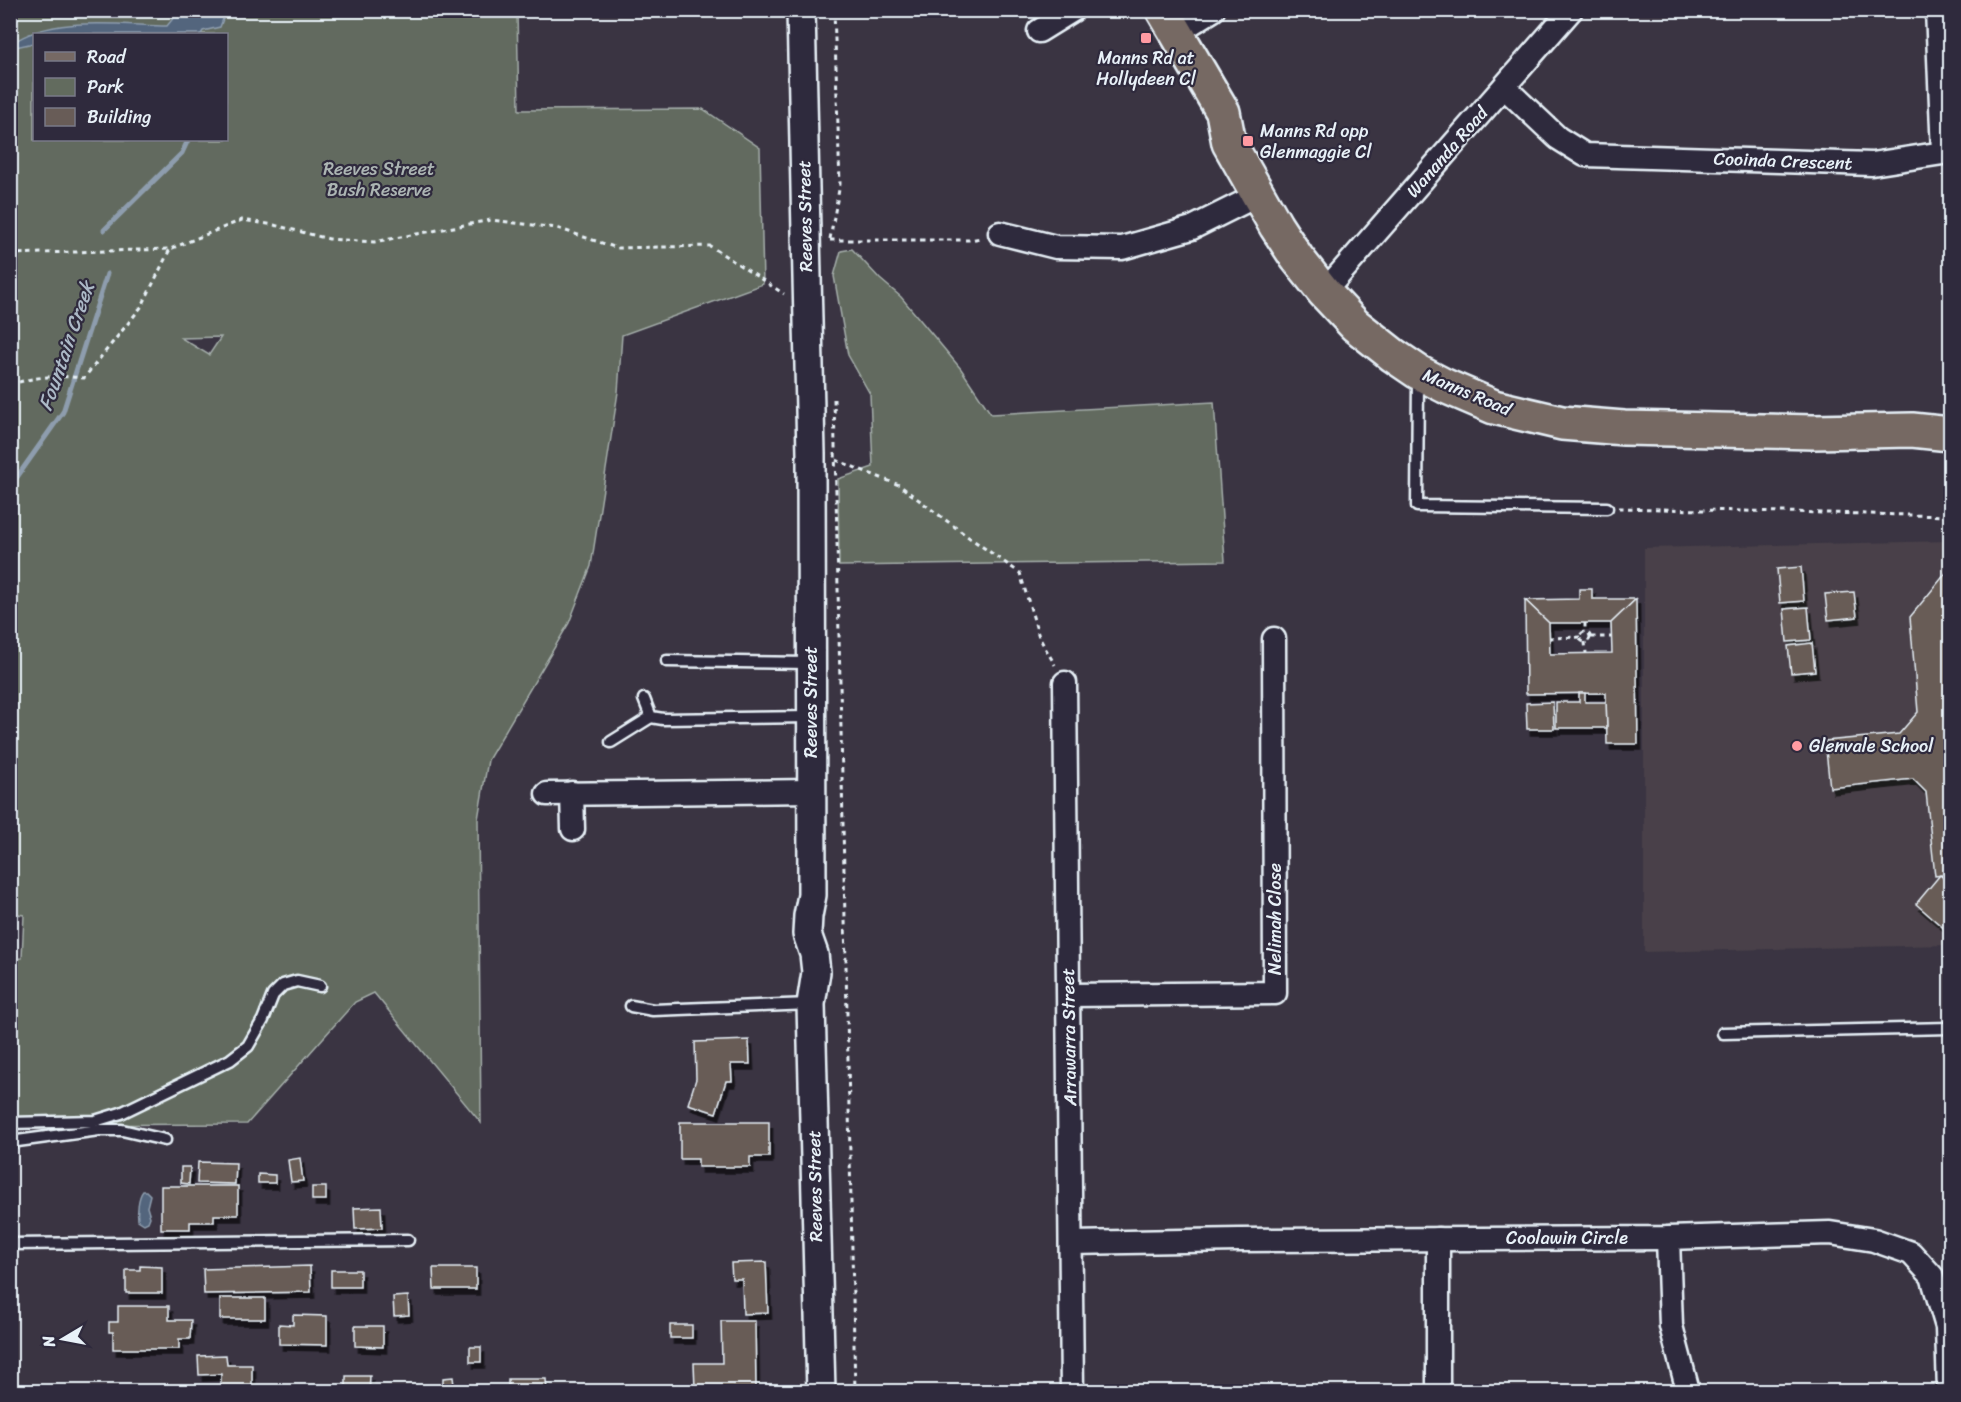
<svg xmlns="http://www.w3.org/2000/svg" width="1961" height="1402" viewBox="0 0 1961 1402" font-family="Sriracha,sans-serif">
<defs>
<filter id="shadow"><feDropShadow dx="3.5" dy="6" stdDeviation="0" flood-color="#0009"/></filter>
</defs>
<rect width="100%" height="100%" fill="#3a3442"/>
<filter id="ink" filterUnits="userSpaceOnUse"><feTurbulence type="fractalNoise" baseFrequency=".0167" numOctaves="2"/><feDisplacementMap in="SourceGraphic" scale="12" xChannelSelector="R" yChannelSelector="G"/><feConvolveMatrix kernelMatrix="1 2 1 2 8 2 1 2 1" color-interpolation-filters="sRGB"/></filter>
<g filter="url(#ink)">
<path fill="#484048" d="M1950,541V945L1644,952V548Z"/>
<g fill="#626b5e" stroke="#a5aeab" stroke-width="1.5" fill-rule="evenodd">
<path d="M11,11H517L519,110L703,109L760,148L763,284L622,335L618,392L591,566L569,623L488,760L478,819L481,1123L374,993L355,1002L247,1124L11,1125V959L22,958L24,915L11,913ZM34,34H226V140H34ZM221,337L209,355L181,338Z"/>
<path d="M852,249L880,279L901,297L961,369L991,414L1214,402L1225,561L839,566L838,479L873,467L870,394L848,355L834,276L841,251Z"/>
</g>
<g fill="#52657d" stroke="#8e9dae" stroke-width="1.5">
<path d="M179,11H226L220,27L203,31L201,34H34V43L11,48V44C51,15 119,25 167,26Z"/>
<path d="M143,1191H146L150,1195L147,1207L150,1217L148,1222L144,1224L138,1220C137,1212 138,1197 143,1191Z"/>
</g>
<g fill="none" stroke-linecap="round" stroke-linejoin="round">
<g stroke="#8e9dae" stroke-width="5">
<path d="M104,230L182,153L188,140"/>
<path d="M10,487L63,412L107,274"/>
</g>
</g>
<g fill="#685c57" stroke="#e8f1f8" stroke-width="1.5" filter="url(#shadow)">
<path d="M1801,567L1804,601L1780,603L1777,569Z"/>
<path d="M1950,568V874L1935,876L1926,792L1913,779L1830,788L1825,741L1899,734L1918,712L1910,617Z"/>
<path d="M1579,589H1592V599H1636L1611,623H1549L1525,600L1579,599Z"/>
<path d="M1854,592L1857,617L1828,620L1825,594Z"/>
<path d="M1636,599L1638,744H1607L1606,693L1526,694L1525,600L1549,623L1550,654L1612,653L1611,623Z"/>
<path d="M1808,607L1811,640L1787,642L1784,609Z"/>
<path d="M1812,643L1815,671L1791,673L1788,646Z"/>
<path d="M1579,693H1585V702H1606L1607,728H1556V702H1579Z"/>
<path d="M1553,702L1554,729H1527L1526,703Z"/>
<path d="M1940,875L1950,884V927L1947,931L1916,904Z"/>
<path d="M749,1040L750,1064H731L732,1081H726L716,1113L688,1104L696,1079L695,1042Z"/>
<path d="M680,1122H769V1157H750V1167H698V1159H680Z"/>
<path d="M300,1158L303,1181L291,1182L288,1160Z"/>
<path d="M198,1162L236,1163L235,1184L197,1183Z"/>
<path d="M181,1167H190L189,1184L181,1183Z"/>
<path d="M258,1174L275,1175V1183H258Z"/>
<path d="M161,1186H238V1215H214V1222H190V1229H161Z"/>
<rect x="312" y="1187" width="14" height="13"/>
<path d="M381,1207L382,1228L355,1229L354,1208Z"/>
<path d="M766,1262L768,1313L743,1314L742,1279H732L731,1263Z"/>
<path d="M140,1266L162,1267V1293H126V1270H140Z"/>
<path d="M310,1266L311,1292L204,1294L203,1269Z"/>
<path d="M433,1268H476V1289H434Z"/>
<rect x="331" y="1270" width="29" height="17"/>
<path d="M408,1296L409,1315L394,1316L393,1297Z"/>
<rect x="220" y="1298" width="45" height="21"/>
<path d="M118,1306H169V1320H191L190,1339H179V1349H113V1332H109V1322H118Z"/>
<path d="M293,1315L327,1316V1345L279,1344V1324L293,1325Z"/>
<path d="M721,1321H755L756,1388L695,1389L694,1363H722Z"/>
<rect x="670" y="1325" width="22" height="13"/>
<path d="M355,1326H383V1347L355,1346Z"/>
<rect x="470" y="1347" width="11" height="15"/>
<path d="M226,1355L227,1365H252V1392H221V1374L199,1375L198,1356Z"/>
<path d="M346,1376H370L369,1392H346Z"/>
<path d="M453,1377L454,1385H443V1378Z"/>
<path d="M508,1379H546L547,1392H508Z"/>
</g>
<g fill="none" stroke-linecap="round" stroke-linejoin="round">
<defs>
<g id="service">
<path d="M1418,378L1417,506L1607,508"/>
<path d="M667,661L810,663"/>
<path d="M644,699L651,717L663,719L811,717"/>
<path d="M611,742L651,717"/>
<path d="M631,1006L653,1010L811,1004"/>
<path d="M1723,1033L1950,1028"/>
<path d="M10,1123L95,1121L121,1113L230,1060L248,1046L263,1020L273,995L283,985L297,981L320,986"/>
<path d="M10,1142L99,1130H122L165,1140"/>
<path d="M10,1244L408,1240"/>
</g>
<g id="minor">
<path d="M1039,31L1073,10"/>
<path d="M1176,33L1213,10"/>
<path d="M1504,87L1558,138L1585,155L1872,164L1943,153L1937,10"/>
<path d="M1000,233L1056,247L1122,248L1192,228L1258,195"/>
<path d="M1324,292L1571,10"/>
<path d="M1065,683L1072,1392"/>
<path d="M572,793L573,829"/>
<path d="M547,794L812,791"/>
<path d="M1069,995L1275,993L1274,639"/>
<path d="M1668,1238L1671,1326L1687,1387"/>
<path d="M1438,1239V1392"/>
<path d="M1071,1243L1239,1240L1668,1238L1830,1233L1874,1240L1911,1253L1932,1276L1947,1327L1949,1392"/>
</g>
<path id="tertiary" d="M801,10L811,454L812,895L808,916L807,934L814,954L816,972L811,1004L821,1392"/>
<path id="primary" d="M1163,10L1223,112L1229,143L1276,226L1297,258L1324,292L1355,325L1393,355L1418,372L1445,386L1494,407L1562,423L1624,428L1814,432L1912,430L1950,434"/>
</defs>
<use href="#service" stroke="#e8f1f8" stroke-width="15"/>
<use href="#minor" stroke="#e8f1f8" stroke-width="27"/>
<use href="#tertiary" stroke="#e8f1f8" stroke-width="32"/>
<use href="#primary" stroke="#e8f1f8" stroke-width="38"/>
<g stroke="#e8f1f8" stroke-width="3" stroke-dasharray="4.5 4.5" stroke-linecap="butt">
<path d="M830,239L840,184L834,10"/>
<path d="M830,240H970L981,238"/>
<path d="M10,254L170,249L242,220L274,225L329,239L374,242L491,220L557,228L617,248L710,246L784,294"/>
<path d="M10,385C35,376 58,375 84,378L142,306L170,249"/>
<path d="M834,399L855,1392"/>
<path d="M836,460L899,485L967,536L1020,573L1039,637L1055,665"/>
<path d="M1619,508L1950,516"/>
<path d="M1585,623V632"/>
<circle cx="1585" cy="637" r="5"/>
<path d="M1591,637H1612"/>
<path d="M1549,638L1580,637"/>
<path d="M1585,642L1586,653"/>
</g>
<use href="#service" stroke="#2f2a3d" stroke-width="10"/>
<use href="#minor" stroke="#2f2a3d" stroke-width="22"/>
<use href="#tertiary" stroke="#2f2a3d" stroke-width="27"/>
<use href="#primary" stroke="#766964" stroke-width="33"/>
</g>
</g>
<g fill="#ff9aa2" stroke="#2f2a3d" stroke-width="2">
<rect x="1140" y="32" width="12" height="12" rx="3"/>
<rect x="1242" y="135" width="12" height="12" rx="3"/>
<circle cx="1797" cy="746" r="6"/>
</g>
<g text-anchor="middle" stroke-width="4.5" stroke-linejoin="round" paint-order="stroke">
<g font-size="18" fill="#e8f1f8" stroke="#2f2a3d" text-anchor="start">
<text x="1146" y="64" text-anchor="middle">Manns Rd at<tspan x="1146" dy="21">Hollydeen Cl</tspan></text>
<text x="1260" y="137">Manns Rd opp<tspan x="1260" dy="21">Glenmaggie Cl</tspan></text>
<text x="1809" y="752">Glenvale School</text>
</g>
<g font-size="18" fill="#e8f1f8" stroke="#2f2a3d">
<text transform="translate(1447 152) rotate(-49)" y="6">Wananda Road</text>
<text transform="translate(1783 161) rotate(2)" y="6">Cooinda Crescent</text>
<text transform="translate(805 216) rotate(-91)" y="6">Reeves Street</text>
<text transform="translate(1467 392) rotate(23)" y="6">Manns Road</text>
<text transform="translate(811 702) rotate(-90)" y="6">Reeves Street</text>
<text transform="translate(1275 919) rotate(-90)" y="6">Nelimah Close</text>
<text transform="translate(1069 1037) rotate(-91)" y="6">Arrawarra Street</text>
<text transform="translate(815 1186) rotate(-91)" y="6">Reeves Street</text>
<text x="1567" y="1244">Coolawin Circle</text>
</g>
<g font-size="18" fill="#acb5b3" stroke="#2f2a3d">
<text x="379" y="175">Reeves Street<tspan x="379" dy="21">Bush Reserve</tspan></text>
</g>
<g font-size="20" font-style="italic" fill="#acb9c7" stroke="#2f2a3d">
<text transform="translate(66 346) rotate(-71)" y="7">Fountain Creek</text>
</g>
</g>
<rect width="1961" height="1402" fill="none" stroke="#2f2a3d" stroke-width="36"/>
<rect x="18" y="18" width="1925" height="1366" fill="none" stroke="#e8f1f8" stroke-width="2" filter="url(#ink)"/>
<rect x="33" y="33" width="195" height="108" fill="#2f2a3d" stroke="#797a88" stroke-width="1.5"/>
<rect x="45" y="52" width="30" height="9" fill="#766964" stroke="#797a88" stroke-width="1.5"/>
<text x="87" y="63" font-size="18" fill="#e8f1f8">Road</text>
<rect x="45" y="78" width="30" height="18" fill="#626b5e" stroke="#797a88" stroke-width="1.5"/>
<text x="87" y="93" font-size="18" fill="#e8f1f8">Park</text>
<rect x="45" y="108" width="30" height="18" fill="#685c57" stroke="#797a88" stroke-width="1.5"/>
<text x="87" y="123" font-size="18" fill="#e8f1f8">Building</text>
<g transform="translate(63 1339) rotate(260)" stroke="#2f2a3d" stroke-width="4.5" paint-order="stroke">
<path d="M0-4.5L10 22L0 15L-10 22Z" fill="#e8f1f8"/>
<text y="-9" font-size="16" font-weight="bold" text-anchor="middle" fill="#e8f1f8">N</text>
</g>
</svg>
